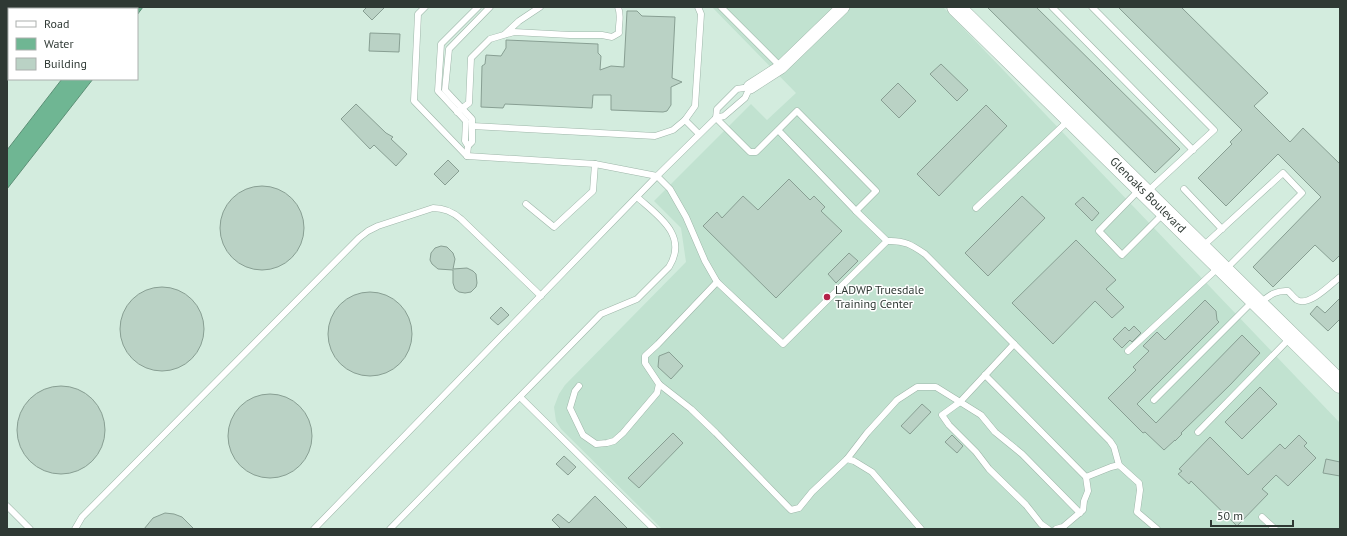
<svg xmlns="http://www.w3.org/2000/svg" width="1347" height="536" viewBox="0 0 1347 536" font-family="'PT Sans',sans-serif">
<rect width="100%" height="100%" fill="#d3ecde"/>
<path fill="#c1e2d0" d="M712,7H943L1340,423V529H662L561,429L556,421L554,407L559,394L565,385L686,262L681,228L654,201L751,104L767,120L796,93Z"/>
<g fill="#6fb693" stroke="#5c9076">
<path d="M113,7H143L137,15V9H112Z"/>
<path d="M62,79H93L7,189V150Z"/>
</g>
<g fill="#bad2c5" stroke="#889f93">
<path d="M367,7H385L372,20L363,11Z"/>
<path d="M987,7H1036L1180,149L1155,173Z"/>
<path d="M1118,7H1181L1268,93L1254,106L1290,142L1303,128L1340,164V255L1333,262L1315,245L1273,287L1253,267L1321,197L1278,154L1226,206L1198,178L1232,144L1230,142L1242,130Z"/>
<path d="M627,11H637L642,16L675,17L672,78L682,82L671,87V105L667,111L663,112L611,110V95H593L592,108L505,104L503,108L481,107L482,66L485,64L486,55L501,56L506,48V40L598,44V53L601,56L600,70L611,66L624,67Z"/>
<path d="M370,33L400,34L399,52L369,51Z"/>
<path d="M941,64L968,90L957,101L930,74Z"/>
<path d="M898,83L916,101L899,118L881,100Z"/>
<path d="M356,104L386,133L393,137L391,139L407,154L396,166L374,145L370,149L341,119Z"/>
<path d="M986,105L1007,126L939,196L917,174Z"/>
<path d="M448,160L459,171L445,185L434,174Z"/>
<path d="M789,179L810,200L814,196L825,207L821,211L842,231L776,298L703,226L717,212L722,218L743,196L758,210Z"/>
<circle cx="262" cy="228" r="42"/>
<path d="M1022,196L1045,218L988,276L965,253Z"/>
<path d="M1083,197L1099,213L1092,221L1075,204Z"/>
<path d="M1076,240L1116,280L1106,289L1124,307L1112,318L1095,301L1053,344L1012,303Z"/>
<path d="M441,246L447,247L453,253L455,259L453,269L467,268L473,271L476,274L477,283L476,287L471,292L465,293L459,292L455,289L453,283V270L438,269L432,264L430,260L431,253L435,248Z"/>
<path d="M849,253L858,261L836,283L828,274Z"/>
<circle cx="162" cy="329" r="42"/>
<circle cx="370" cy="334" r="42"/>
<path d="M1340,298V319L1328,331L1310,314L1317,306L1325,313Z"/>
<path d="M1205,300L1216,311L1217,320L1219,322L1137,404L1156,423L1242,335L1260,353L1231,384L1181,433L1182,434L1175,441V440L1164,450L1145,432L1143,433L1108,398L1136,370L1133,367L1149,351L1143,346L1157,332L1165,340Z"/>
<path d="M501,307L509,315L498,325L490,318Z"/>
<path d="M1134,326L1141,333L1132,342L1130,340L1122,348L1113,339L1125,327L1129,331Z"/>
<path d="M669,352L683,366L671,379L658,367L659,356Z"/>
<circle cx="61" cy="430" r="44"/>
<path d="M1260,387L1277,404L1242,439L1225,422Z"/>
<circle cx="270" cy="436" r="42"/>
<path d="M922,404L931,412L910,434L901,426Z"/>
<path d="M673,433L683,443L639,488L628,478Z"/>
<path d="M952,435L963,446L957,453L945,442Z"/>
<path d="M1299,435L1307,443L1304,446L1316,458L1288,486L1276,475L1262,489L1268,494L1237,526L1191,481L1189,484L1178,474L1182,471L1179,469L1210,437L1248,475L1280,444L1285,449Z"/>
<path d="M564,456L576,467L568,475L556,464Z"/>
<path d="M1326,459L1340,462V476L1323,473Z"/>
<path d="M595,496L628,529H561L552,520L558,514L569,523Z"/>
<path d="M165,513L174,514L182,517L194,529H144L153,518Z"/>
</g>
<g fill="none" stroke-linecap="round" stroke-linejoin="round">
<defs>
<g id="service">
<path d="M425,7L418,14L414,101L467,156"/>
<path d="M490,7L449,49L445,90L472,119V142L468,146L467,156L595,164L657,176L670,189L686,217L705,261L717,282L783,344L887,241L856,211"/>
<path d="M698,7L701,14L695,106L685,120L699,134"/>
<path d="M721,7L781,67"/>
<path d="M1052,7L1193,150"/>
<path d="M1092,7L1214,130L1147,192"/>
<path d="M505,34L519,21L540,7"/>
<path d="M457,112L469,103L471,58L490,39L514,32L570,35H602L612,37L619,33C618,23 622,17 618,7"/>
<path d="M716,118L750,152H756L797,111L876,191L856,211L778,130"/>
<path d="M716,118L717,109L737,89L750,87"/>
<path d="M472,126L655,136L673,130L685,120"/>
<path d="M468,146L465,141L466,121L438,91L441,44L478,7"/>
<path d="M1140,189L1099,231L1122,255L1164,213"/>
<path d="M1184,189L1222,229"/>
<path d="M526,204L554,227L593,191L595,164"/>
<path d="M976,208L1069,120"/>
<path d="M887,241C904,240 912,245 925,254L1110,441L1114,447L1119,465L1139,483L1140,490L1137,512L1157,529"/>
<path d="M1202,247L1283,173L1302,193L1226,269"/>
<path d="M1260,303C1269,296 1275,290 1288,291C1290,293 1294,298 1297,300C1309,307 1331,284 1340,277"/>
<path d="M1014,344L960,402L942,415L949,425L976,452L989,469L1026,505L1041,524L1048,529"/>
<path d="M1128,351L1219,267"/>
<path d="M985,375L1086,477L1088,491L1084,501L1083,510L1063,527L1056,529"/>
<path d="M659,384L691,409L716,433L791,510L799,508L812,492L847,459L854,461L872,472L921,529"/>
<path d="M579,386L575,391L570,408L583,435L596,444L607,443L614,441L623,433L657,393L659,384L645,363V356L658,344L717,282"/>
<path d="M520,397L654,529"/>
<path d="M1154,400L1253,301"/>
<path d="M1198,432L1291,337"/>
<path d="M847,459L867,433L897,400L917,387H936L981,415L995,432L1022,454L1080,513"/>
<path d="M1086,477L1111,467L1119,465"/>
<path d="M7,506L30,529"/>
<path d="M1262,517L1275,529"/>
<path d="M75,529L82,517L359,238L368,231L378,226L433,208C443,208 453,212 461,219L541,296"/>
<path d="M314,529L657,176L716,118L724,116L745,98L750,87"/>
<path d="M390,529L601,314L637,299L669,267C689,235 657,215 637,197"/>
</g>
<path id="minor" d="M750,87L781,67L843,7"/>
<path id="secondary" d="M956,7L1340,384"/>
</defs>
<use href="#service" stroke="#9eb6a9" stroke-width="7"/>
<use href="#minor" stroke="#9eb6a9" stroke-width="14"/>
<use href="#secondary" stroke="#9eb6a9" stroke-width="19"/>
<use href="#service" stroke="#fff" stroke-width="6"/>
<use href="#minor" stroke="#fff" stroke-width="13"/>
<use href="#secondary" stroke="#fff" stroke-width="18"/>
</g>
<circle fill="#b42249" stroke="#fff" stroke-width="1.5" cx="827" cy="297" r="4"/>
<g text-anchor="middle" stroke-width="3" stroke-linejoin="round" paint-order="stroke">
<g font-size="12" fill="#2f3934" stroke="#fff">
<text transform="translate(1148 195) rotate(45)" y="4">Glenoaks Boulevard</text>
</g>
<g font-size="12" fill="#2f3934" stroke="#fff" text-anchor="start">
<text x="835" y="294">LADWP Truesdale<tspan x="835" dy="14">Training Center</tspan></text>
</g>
</g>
<rect width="1347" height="536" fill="none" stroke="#2f3934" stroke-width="16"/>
<rect x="8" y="8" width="130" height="72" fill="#ffffff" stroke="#acb0ae"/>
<rect x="16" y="21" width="20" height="6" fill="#ffffff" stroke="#acb0ae"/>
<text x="44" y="28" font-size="12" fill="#2f3934">Road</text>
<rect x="16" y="38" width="20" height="12" fill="#6fb693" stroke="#acb0ae"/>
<text x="44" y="48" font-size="12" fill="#2f3934">Water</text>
<rect x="16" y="58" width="20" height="12" fill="#bad2c5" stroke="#acb0ae"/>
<text x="44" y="68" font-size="12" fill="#2f3934">Building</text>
<path d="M1211 520v6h82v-6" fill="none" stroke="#2f3934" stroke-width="2"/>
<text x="1217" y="520" font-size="12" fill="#2f3934" stroke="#ffffff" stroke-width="3" paint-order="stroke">50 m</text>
</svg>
